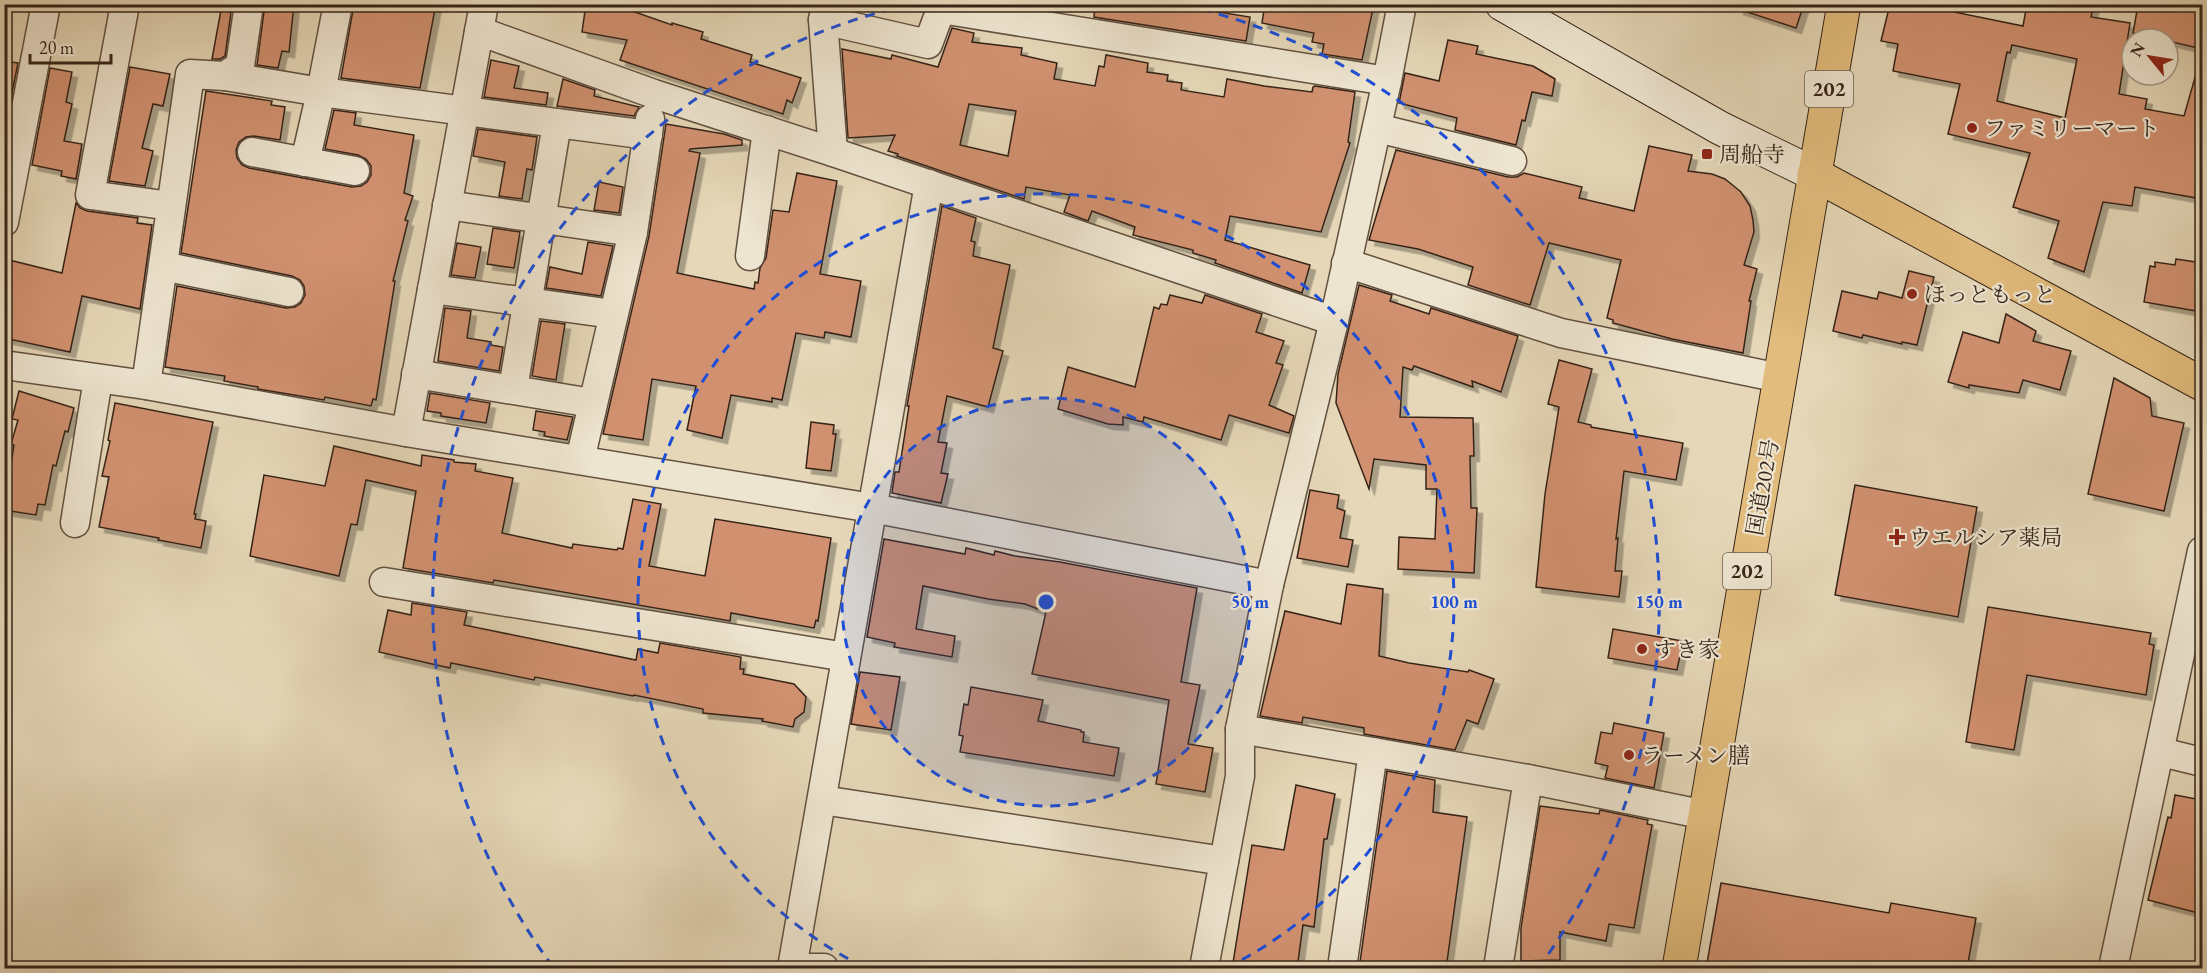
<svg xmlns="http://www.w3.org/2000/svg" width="2207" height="973" viewBox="0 0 2207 973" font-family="'EB Garamond','Noto Serif JP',serif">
<defs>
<filter id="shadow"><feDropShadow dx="5.5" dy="5.5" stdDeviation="0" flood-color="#0004"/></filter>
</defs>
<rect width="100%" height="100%" fill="#e5d7b7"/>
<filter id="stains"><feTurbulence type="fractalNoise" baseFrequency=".00333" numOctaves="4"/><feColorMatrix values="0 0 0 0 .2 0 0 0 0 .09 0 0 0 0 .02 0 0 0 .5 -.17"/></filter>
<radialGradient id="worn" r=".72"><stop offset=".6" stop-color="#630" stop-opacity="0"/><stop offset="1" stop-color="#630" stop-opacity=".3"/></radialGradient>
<g fill="#d19170" stroke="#362419" stroke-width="1.5" fill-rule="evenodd" filter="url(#shadow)">
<path d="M265,4H294L289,52L282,51L278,68L257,65Z"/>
<path d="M354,4H436L420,88L341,78Z"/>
<path d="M586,4H612L672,25V23L703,32L701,39L752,55L750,62L801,78L792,103L787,100L783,114L620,60L627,40L582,32Z"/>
<path d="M1095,4H1169L1250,17L1246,41L1094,17Z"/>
<path d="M1265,4H1374L1362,60L1322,54L1324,44L1312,42L1314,33L1262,23Z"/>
<path d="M1739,4H1804L1796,28L1738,9Z"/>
<path d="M1890,4H1956L1954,12L2023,26L2027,4H2094L2091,17L2130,23L2119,94L2147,99L2145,109L2184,116L2196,74L2202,75V199L2135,187L2132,206L2103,202L2084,272L2048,258L2059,221L2013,207L2030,153L1948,134L1960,84L1893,71L1898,44L1881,41ZM2012,45L2077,59L2065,118L1997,101L2007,52L2010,53Z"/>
<path d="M2161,4H2202V49L2168,41V39L2133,33L2138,5L2160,9Z"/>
<path d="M221,10L231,12L225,56L220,59H212Z"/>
<path d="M952,28L974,33L972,42L1022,48L1021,55L1057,63L1054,79L1095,86L1099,66L1104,67L1106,55L1148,63L1147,72L1168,75L1167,81L1182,83L1181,90L1224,97L1227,79L1264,86L1312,92L1313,87L1315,86L1355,92L1348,142L1350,143L1321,232L1230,216L1225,240L1310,265L1302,293L1215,263L1216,260L1193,253V250L1133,235L1135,227L1092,211L1088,221L1064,212L1070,195L1026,187L1024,199L897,156L898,154L888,151L895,135L848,138L842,49L891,59L892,55L938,67ZM969,104L1016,111L1008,156L960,145Z"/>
<path d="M1448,40L1478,46L1476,54L1533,66L1555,79L1552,96L1532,92L1525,121L1522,120L1516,145L1455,130L1457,118L1399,103L1405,73L1439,81Z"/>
<path d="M491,60L519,66L514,88L548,93L546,105L484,97Z"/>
<path d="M4,61L18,63L4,132Z"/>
<path d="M130,67L170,74L163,106L153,104L142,148L153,151L145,186L109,181Z"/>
<path d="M50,68L72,72L66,102L72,104L64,141L82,144L76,179L61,176L62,171L32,165Z"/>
<path d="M563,79L595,90L594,96L639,107L634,116L557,106Z"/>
<path d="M206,91L272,101L271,105L285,107L280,140L254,136L246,137L239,142L236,150L237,158L242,165L249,168L352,187L361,186L367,182L371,175V166L366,159L358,155L325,149L334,110L356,113L354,125L414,135L404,193L413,196L405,220L408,221L393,281H395L376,400L373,399L371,406L325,397L324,400L258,389V387L224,381L225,376L165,367L177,286L286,308L295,307L301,303L305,295L304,286L300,280L292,276L181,253Z"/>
<path d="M666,124L724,134L742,140V145L690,149L689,151L700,153L677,273L754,289L755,282L758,283L760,268L766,258L773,210L789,212L797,173L837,181L820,274L861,281L851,337L825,332L824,338L796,333L782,400L772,398V402L731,395L722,438L687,430L696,386L652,379L643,440L603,434L649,236Z"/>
<path d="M478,129L537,137L532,170L527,169L522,199L499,196L505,162L473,156Z"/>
<path d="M1649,146L1692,155L1688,171L1712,174L1725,179L1741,192L1750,206L1753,220L1754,232L1744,265L1757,269L1749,301H1751L1743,353L1672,339L1613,323V320L1607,318L1621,260L1549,243L1530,305L1468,285L1473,267L1418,249L1369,240L1396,150L1508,177H1517L1524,173L1582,187L1579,198L1634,211Z"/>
<path d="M599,182L623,187L619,213L594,210Z"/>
<path d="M76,203L80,208L87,211L138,218L137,223L152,225L140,309L82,296L70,352L4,338V280L9,260L62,273Z"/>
<path d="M942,206L976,218L971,241L975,242L973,256L1010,265L993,348L1003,351L988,407L947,396L938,442L947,443L941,473L948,474L941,503L892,493L895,472H899L909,406H907Z"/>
<path d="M493,228L520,232L514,268L487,264Z"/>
<path d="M588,242L613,246L601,296L546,288L550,267L582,274Z"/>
<path d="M457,243L481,247L475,278L451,275Z"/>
<path d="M2176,259L2202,263V312L2144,302L2150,266L2155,267V262L2175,265Z"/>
<path d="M1909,271L1934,277L1917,345L1902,342V344L1863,335L1862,338L1833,331L1842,291L1877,299L1879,292L1902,298Z"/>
<path d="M1359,285L1392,295L1390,301L1429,314L1431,308L1518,336L1501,392L1472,381L1473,387L1414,366L1412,370L1403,367L1400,417L1473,418L1474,456H1470L1471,508H1477L1474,573L1398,569L1399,537L1435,539L1437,489H1426V465L1374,459L1369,489L1336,403L1338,374Z"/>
<path d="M1170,295L1202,303L1205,295L1262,314L1256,332L1284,341L1276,363L1283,365L1269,405L1294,416L1289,433L1229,415L1221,440L1144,417L1143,422L1123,417V425L1108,424L1058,409L1068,367L1135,387L1154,307L1159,309L1161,304L1167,305Z"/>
<path d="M445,308L471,311L467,338L491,342V345L503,347L499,371L438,361Z"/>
<path d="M2006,314L2036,331L2033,341L2071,351L2060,390L2023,380L2019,393L1969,385V388L1948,382L1963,332L1999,343Z"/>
<path d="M541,321L565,324L556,380L532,376Z"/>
<path d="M1559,360L1592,369L1578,422L1591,425V427L1683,443L1676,480L1624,471L1616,539L1618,538L1615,571H1622L1619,597L1536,587L1545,494L1559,407L1548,404Z"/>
<path d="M2114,378L2150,398L2152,416L2184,423L2164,511L2088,494Z"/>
<path d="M19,391L74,408L68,432L65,431L56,466L53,465L45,505L38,504L36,515L4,510L14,445L11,444L18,420L12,419Z"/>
<path d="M430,393L490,403L486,423L441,416V413L427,411Z"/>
<path d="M115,403L213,422L194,514H196L195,519L206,521L201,548L158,540L159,538L99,527L109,477L102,476L110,441L108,440Z"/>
<path d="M536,411L573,417L567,440L544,436L545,432L533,430Z"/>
<path d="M811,422L834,425L833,434H836L831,471L806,468Z"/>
<path d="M334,446L421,466L422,455L454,460V462L476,464L475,471L513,478L502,533L572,548L573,544L617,550L618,548L623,549L633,499L661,504L649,566L705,576L715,519L831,538L818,621L816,620L814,628L731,613L730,621L494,580L493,583L403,568L416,491L366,480L357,525L351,524L339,576L250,556L264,475L325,486Z"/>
<path d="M1855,485L1977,507L1958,617L1835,595Z"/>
<path d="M1310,490L1339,495L1337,508L1345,511L1340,538L1353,540L1348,567L1297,558Z"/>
<path d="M884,539L965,554L966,548L994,555L995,551L1015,556L1060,562L1197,588L1181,682L1200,685L1188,744L1213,748L1205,792L1156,784L1169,700L1032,674L1046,612L1025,604L988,599L923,586L916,629L955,636L952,657L894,647L895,643L867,637Z"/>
<path d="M1347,584L1383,589L1379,656L1409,663L1468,672L1469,670L1494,679L1478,724L1467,720L1455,750L1364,734V728L1303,717L1302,723L1260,716L1285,611L1341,624Z"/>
<path d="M412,603L467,612L464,625L636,660L638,649L658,653L660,643L741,657L740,669H744L743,674L794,684L806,697L804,712L795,719L793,727L762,721L763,719L703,713V709L634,695L633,696L535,677L534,680L451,663L450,668L379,652L388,610L411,615Z"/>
<path d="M1988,607L2151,633L2149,644L2154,645L2146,695L2027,675L2014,750L1966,742Z"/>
<path d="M1613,629L1683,641L1677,670L1608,658Z"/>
<path d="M860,672L900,677L891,730L851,724Z"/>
<path d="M971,687L1043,700L1038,721L1081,730V732H1084L1083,742L1119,748L1114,776L960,752L963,736L959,735L964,704L968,705Z"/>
<path d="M1614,723L1664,733L1654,788L1605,778L1608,766L1595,763L1601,732L1612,734Z"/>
<path d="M1387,771L1435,780L1433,812L1467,817L1446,969H1359Z"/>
<path d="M1296,785L1335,794L1327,839H1324L1314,927L1303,925L1297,969H1232L1252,845L1284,850Z"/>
<path d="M2175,795L2202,800V914L2148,900L2168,817L2171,818Z"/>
<path d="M1540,806L1599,814L1600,810L1648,820L1647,824L1652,825L1634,928L1609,924L1606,941L1560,932V960L1521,961V928Z"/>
<path d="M1721,883L1889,913L1891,903L1976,918L1967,969H1706Z"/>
</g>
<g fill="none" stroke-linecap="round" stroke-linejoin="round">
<defs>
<g id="street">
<path d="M125,4L90,195L171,206"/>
<path d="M826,4L823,20L833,152"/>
<path d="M823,20L928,44L941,9L1387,81"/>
<path d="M479,31L654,94L833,152L1334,321"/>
<path d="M225,76L321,92L338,4"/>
<path d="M1377,128L1512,161"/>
<path d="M252,152L355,171"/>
<path d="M305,162L321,92L648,135"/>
<path d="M447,205L633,232"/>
<path d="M4,222L46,4"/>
<path d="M750,256L767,130"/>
<path d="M1346,263L1561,333L1780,378"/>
<path d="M163,266L289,292"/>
<path d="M432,289L613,314"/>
<path d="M4,365L146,385L406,432L872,508L1269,585"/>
<path d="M416,374L592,403"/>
<path d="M146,385L190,74L225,76L240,66L249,4"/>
<path d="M513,389L557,123"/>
<path d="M406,432L484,4"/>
<path d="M580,460L633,232L650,119"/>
<path d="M75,523L98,379"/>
<path d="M384,582L846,657"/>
<path d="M1240,729L1528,779L1706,815"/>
<path d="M2161,752L2202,762"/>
<path d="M822,800L1224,861"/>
<path d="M792,968L929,184"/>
<path d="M793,968H824"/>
<path d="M1204,968L1240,776V729L1269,585L1334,321L1387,81L1402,4"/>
<path d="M1342,968L1373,752"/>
<path d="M1498,968L1528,779"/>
<path d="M2113,968L2202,551"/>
</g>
<path id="secondary" d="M1502,4L1720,128L1814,174"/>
<path id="primary" d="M1814,174L2202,384"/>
<path id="highway" d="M1679,968L1844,4"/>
</defs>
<use href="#street" stroke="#625140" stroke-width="31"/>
<use href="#secondary" stroke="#362419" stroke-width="35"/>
<use href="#primary" stroke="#362419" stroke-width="35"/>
<use href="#highway" stroke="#362419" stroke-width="35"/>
<use href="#street" stroke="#eee5d0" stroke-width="28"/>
<use href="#secondary" stroke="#eee5d0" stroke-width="33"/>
<use href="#primary" stroke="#e2bc7c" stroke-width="33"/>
<use href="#highway" stroke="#e2bc7c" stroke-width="33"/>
</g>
<circle cx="1046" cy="602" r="204" fill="#1d4ed8" fill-opacity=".12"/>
<g fill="none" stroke="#1d4ed8" stroke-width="3" stroke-dasharray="10 8">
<circle cx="1046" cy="602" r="204"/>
<path d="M864 967A408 408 0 1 1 1228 967"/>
<path d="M553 967A613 613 0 0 1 908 5M1184 5A613 613 0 0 1 1539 967"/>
</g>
<g fill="#8f2418" stroke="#eee5d0" stroke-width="2">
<circle cx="1972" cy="128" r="6"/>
<rect x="1701" y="148" width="12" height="12" rx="3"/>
<circle cx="1912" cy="294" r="6"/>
<path d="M1894 528h6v6h6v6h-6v6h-6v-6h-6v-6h6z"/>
<circle cx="1642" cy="649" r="6"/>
<circle cx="1629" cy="755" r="6"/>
</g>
<g text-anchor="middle" stroke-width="4.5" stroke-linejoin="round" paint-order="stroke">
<g fill="#eee5d0" stroke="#6d5e50" stroke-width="1.5">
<rect x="1805" y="71" width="48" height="36" rx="4.5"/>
<rect x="1723" y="553" width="48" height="36" rx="4.5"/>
</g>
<g font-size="21" font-weight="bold" fill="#362419">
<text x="1829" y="96">202</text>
<text x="1747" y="578">202</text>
</g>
<g font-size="22" fill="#362419" stroke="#eee5d0" text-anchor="start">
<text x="1984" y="136">ファミリーマート</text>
<text x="1719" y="162">周船寺</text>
<text x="1924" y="302">ほっともっと</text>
<text x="1909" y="545">ウエルシア薬局</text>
<text x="1654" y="657">すき家</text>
<text x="1641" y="763">ラーメン膳</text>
</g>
<g font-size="22" fill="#362419" stroke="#eee5d0">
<text transform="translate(1762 487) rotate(-80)" y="8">国道202号</text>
</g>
</g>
<circle cx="1046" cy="602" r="9" fill="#1d4ed8" stroke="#eee5d0" stroke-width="3"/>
<g font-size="18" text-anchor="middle" font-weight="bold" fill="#1d4ed8" stroke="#eee5d0" stroke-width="4.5" stroke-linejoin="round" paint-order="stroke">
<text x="1250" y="608">50 m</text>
<text x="1454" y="608">100 m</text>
<text x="1659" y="608">150 m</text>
</g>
<rect width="2207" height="973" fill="none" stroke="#e5d7b7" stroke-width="24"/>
<rect x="6" y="6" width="2195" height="961" fill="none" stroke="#362419" stroke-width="3"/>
<rect x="12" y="12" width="2183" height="949" fill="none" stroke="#362419" stroke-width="1.5"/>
<g transform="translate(2150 57) rotate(300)"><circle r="28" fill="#eee5d0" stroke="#a49887" stroke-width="1.5"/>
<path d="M0-4.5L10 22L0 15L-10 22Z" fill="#8f2418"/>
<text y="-9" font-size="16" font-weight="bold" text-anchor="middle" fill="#362419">N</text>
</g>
<path d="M30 54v9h81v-9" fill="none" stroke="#362419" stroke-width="3"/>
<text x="39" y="54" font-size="18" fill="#362419" stroke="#eee5d0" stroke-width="4.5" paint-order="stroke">20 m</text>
<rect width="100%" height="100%" filter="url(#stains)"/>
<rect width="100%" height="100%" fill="url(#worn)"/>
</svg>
